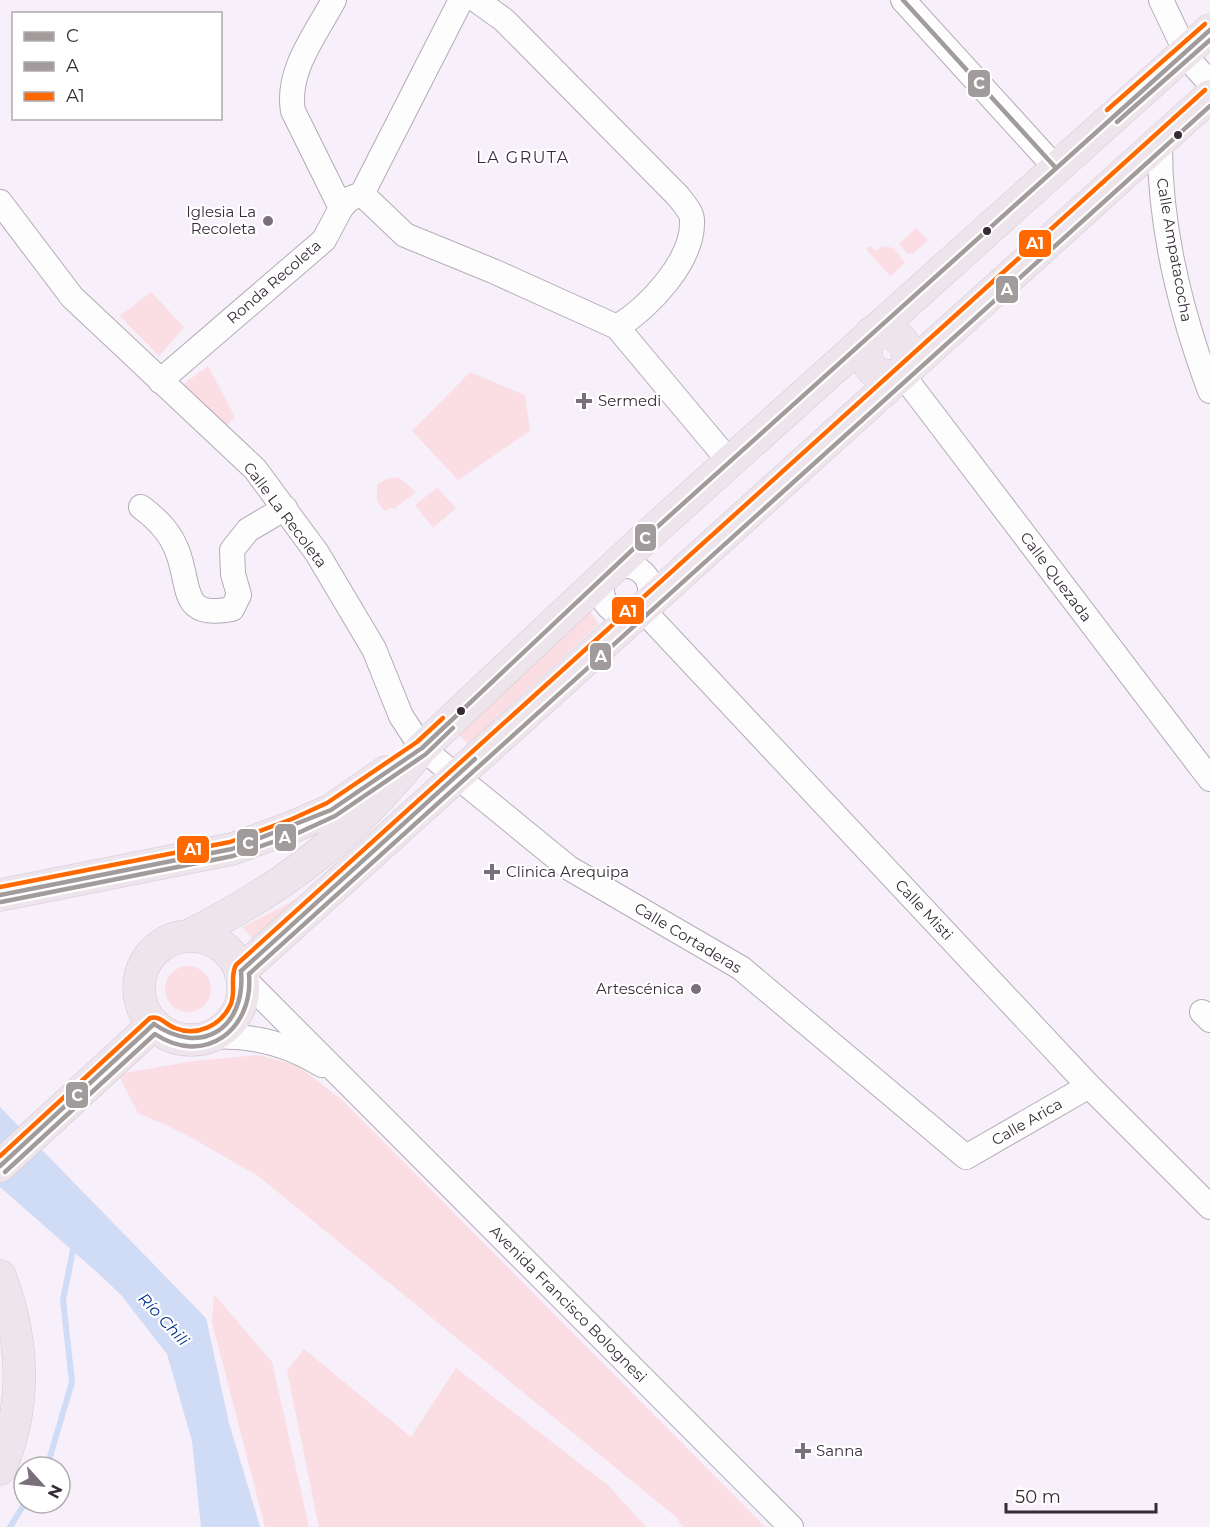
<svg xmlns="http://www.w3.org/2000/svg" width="1210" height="1527" viewBox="0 0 1210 1527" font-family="Montserrat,sans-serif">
<rect width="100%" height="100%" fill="#f7effa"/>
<g fill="#fadee3">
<path d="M916,228L928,240L913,254L907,253L899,244Z"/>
<path d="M869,246L877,251L882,246L894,248L905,263L890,276L866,249Z"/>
<path d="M151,292L184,327L159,356L120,316Z"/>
<path d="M208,366L235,417L223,429L180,387Z"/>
<path d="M470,372L525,395L530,431L458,480L412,431Z"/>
<path d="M398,477L416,492L394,509L391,508L384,511L377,501V485L386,479Z"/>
<path d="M437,488L456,508L433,528L415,505Z"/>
<path d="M589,610L599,624L468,744L457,733Z"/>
<path d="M297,899L254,941L243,927Z"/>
<circle cx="188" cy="989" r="23"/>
<path d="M259,1055L298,1066L343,1101L765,1527H683L676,1517L258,1176L181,1132L138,1113L118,1074L195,1061Z"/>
<path d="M214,1294L272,1362L309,1527H265L212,1322Z"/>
<path d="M304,1349L411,1437L456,1368L609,1486L646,1527H319L287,1371Z"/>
</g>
<path fill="#d0dbf6" d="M0,1107L206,1318L229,1423L260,1527H201L192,1441L167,1354L121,1295L99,1274L0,1187Z"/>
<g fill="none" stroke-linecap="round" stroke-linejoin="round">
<g stroke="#d0dbf6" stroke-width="6">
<path d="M47,1467L72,1382L63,1300L74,1245"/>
<path d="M10,1527L25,1503"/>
</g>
<defs>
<g id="minor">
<path d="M334,0C316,34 286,71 293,111L341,208"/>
<path d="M476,0L504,20L678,196C683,203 692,212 692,220C694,261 648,308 617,327"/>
<path d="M903,0L1055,167"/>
<path d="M1161,0L1190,61L1210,83"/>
<path d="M1160,142C1159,226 1181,313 1210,391"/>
<path d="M362,194L405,235L493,271L617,327L729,461"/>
<path d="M0,202L72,297L255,469L317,553L374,649L401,716L422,748L569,868L741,968L966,1157L1089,1086"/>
<path d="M902,374L1210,779"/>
<path d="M160,381L324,240L341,208L349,199L362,194L461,0"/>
<path d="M141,507C158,520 171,533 178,553C191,589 180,619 232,609L239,595L233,574L232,550L248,530L285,508"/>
<circle cx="626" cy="590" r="24"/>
<path d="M642,609L1089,1086L1210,1207"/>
<path d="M242,977L791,1527"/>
<path d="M1202,1012L1210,1020"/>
<path d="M208,1037C250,1034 287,1043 322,1065"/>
</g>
<g id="major">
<path d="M883,331C906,336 914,354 902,374C871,382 858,360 871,333Z"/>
<path d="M0,895L232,849L295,826L331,810L386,772"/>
<path d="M190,935C288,886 353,834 422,748L646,537L1210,30"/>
<circle cx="191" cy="988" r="52"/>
<path d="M241,971L1210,96"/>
<path d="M0,1166L154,1024"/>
<path d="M0,1276C24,1340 27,1406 0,1469"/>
</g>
</defs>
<use href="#minor" stroke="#b3acb6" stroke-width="26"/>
<use href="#major" stroke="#d0cbd2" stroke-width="33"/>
<use href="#minor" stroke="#fefdfe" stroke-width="24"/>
<use href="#major" stroke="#eee4eb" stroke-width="32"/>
<defs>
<g id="bus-1">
<path d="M903,0L1055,167"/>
<path d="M0,895L232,849L331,810L422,748L646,537L1210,30"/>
<path d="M241,971L475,759"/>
<path d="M154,1024C202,1057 246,1028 241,971"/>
<path d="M0,1166L154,1024"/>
</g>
<g id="bus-2">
<path d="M1117,122L1210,40"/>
<path d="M1,902L233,856L298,833L335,816L426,754L453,728"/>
<path d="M5,1172L155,1034C204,1067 254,1030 249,974L1210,106"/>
</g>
<g id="bus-3">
<path d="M1107,110L1205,24"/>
<path d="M0,887L230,842L292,819L327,803L417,742L443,718"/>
<path d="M0,1156L150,1018C160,1015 166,1025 175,1028C196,1037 220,1026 230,1006C237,993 229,977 236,965L1205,90"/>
</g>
</defs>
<use href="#bus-1" stroke="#fff" stroke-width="9"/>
<use href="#bus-2" stroke="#fff" stroke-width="9"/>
<use href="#bus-3" stroke="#fff" stroke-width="9"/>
<use href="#bus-1" stroke="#a19c9b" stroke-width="4.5"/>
<use href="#bus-2" stroke="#a19c9b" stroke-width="4.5"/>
<use href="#bus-3" stroke="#ff6900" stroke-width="4.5"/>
</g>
<g fill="#362c38" stroke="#fff" stroke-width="2">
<circle cx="1178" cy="135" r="5"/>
<circle cx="987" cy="231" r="5"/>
<circle cx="461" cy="711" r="5"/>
</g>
<g fill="#7a707c" stroke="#fff" stroke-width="2">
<circle cx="268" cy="221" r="6"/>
<path d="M581 392h6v6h6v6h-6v6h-6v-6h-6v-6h6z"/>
<path d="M489 863h6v6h6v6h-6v6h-6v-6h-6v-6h6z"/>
<circle cx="696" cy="989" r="6"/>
<path d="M800 1442h6v6h6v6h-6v6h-6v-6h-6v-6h6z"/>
</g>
<g text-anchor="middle" stroke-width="4.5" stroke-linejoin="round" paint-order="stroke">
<g font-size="15" fill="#362c38" stroke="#fff" text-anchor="start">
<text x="256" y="217" text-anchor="end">Iglesia La<tspan x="256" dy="17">Recoleta</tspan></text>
<text x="598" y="406">Sermedi</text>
<text x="506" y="877">Clinica Arequipa</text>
<text x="684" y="994" text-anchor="end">Artescénica</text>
<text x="816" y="1456">Sanna</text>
</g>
<g font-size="15" fill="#362c38" stroke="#fff">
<text transform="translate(1174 250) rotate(80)" y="5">Calle Ampatacocha</text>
<text transform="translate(274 282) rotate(-41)" y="5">Ronda Recoleta</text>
<text transform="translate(285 515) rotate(53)" y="5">Calle La Recoleta</text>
<text transform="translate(1056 577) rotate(53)" y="5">Calle Quezada</text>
<text transform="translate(924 910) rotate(47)" y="5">Calle Misti</text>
<text transform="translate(688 938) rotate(31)" y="5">Calle Cortaderas</text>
<text transform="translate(1027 1122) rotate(-30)" y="5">Calle Arica</text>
<text transform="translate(568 1304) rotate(45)" y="5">Avenida Francisco Bolognesi</text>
</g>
<g font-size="16" letter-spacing="1.5" fill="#3b2840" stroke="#fff">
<text x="523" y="163">LA GRUTA</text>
</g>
<g font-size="16" font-style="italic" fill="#01318b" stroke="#fff">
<text transform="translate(164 1319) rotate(47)" y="6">Río Chili</text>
</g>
</g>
<g stroke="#fff" stroke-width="2">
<rect x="967" y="69" width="24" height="29" rx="6" fill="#a19c9b"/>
<rect x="1018" y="229" width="34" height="29" rx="6" fill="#ff6900"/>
<rect x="995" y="275" width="24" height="29" rx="6" fill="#a19c9b"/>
<rect x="634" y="523" width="23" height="29" rx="6" fill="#a19c9b"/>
<rect x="611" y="596" width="34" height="29" rx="6" fill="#ff6900"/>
<rect x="589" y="642" width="23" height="29" rx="6" fill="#a19c9b"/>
<rect x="274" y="823" width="23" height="29" rx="6" fill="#a19c9b"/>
<rect x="236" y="828" width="23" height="29" rx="6" fill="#a19c9b"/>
<rect x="176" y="835" width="34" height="29" rx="6" fill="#ff6900"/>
<rect x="65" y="1081" width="24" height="28" rx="6" fill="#a19c9b"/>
</g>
<g font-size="16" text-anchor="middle" font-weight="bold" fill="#fff">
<text x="979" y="89">C</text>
<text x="1035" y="249">A1</text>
<text x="1007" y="295">A</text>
<text x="645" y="544">C</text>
<text x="628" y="617">A1</text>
<text x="601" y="662">A</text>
<text x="285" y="843">A</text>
<text x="248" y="849">C</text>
<text x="193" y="855">A1</text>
<text x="77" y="1101">C</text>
</g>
<rect x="12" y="12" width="210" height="108" fill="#ffffff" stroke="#afabaf" stroke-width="1.5"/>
<rect x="24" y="32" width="30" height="9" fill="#a19c9b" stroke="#afabaf" stroke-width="1.5"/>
<text x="66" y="42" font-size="18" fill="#362c38">C</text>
<rect x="24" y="62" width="30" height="9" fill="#a19c9b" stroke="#afabaf" stroke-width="1.5"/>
<text x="66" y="72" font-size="18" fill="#362c38">A</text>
<rect x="24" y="92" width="30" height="9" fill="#ff6900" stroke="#afabaf" stroke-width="1.5"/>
<text x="66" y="102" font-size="18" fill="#362c38">A1</text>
<g transform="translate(42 1485) rotate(117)"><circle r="28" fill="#ffffff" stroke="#afabaf" stroke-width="1.5"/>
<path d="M0-4.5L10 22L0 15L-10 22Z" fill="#7a707c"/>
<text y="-9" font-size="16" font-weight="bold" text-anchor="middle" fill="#362c38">N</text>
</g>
<path d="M1006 1503v9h150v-9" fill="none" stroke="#362c38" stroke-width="3"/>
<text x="1015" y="1503" font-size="18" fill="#362c38" stroke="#ffffff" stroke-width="4.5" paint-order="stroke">50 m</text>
</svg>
